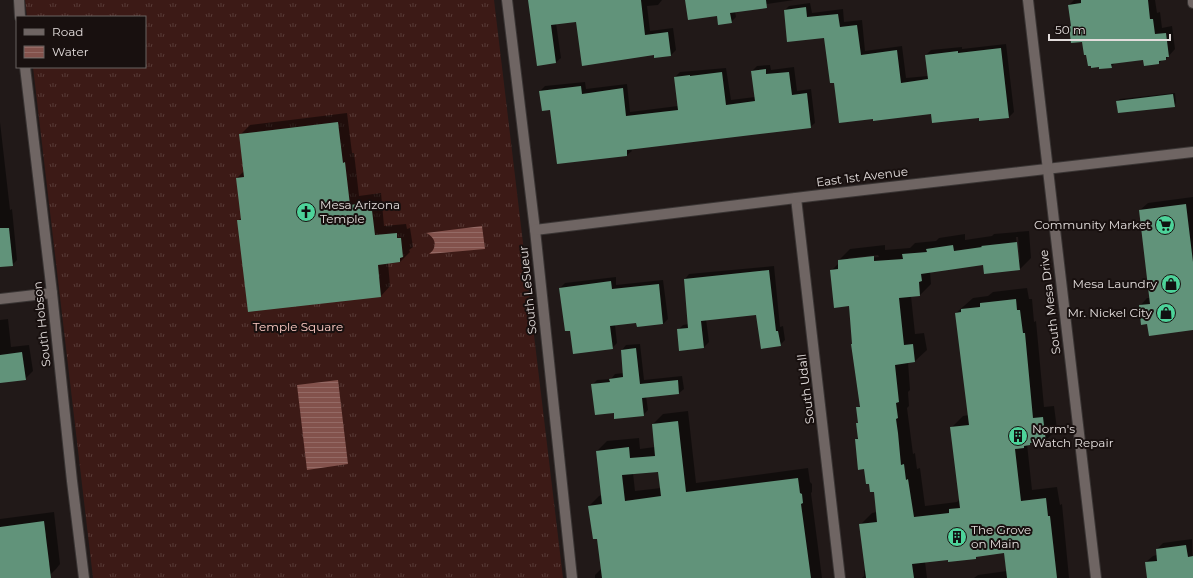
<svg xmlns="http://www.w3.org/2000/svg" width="1193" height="578" viewBox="0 0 1193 578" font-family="Montserrat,sans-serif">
<defs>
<pattern id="grass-tufts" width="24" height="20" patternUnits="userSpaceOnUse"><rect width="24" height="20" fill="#3c1a16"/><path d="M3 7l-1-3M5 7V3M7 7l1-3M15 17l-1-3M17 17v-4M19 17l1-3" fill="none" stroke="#583b37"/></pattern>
<pattern id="water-rules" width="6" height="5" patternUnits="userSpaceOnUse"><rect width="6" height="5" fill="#83524c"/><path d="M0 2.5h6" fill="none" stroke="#946a65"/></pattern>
</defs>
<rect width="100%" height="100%" fill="#211918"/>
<path fill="url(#grass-tufts)" d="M25,0H494L563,578H93L33,67H145V17H27Z"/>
<g fill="url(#water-rules)">
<path d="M482,226L485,249L429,254C438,248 436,237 426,233Z"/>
<path d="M338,380L348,464L307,470L297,385Z"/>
</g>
<g fill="#0007" fill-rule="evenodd">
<path d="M529,0H662L658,5L647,6L650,31L673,28L676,50L671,55L655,57L654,54L577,20L556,23L561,58L556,62Z"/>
<path d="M686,0H794L754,6L735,11L736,17L731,22Z"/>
<path d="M1074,0H1155L1157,13L1160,12L1162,28L1172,26L1175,49L1166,59L1162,60L1159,63L1144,59L1115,63L1111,67L1100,66L1072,25L1069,5Z"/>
<path d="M810,3L812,13L843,9L844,22L862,20L865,51L902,46L906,78L928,76L926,55L931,50L962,47V49L1006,44L1014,112L1009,117H980L932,112L835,81L825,36L785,10L789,6Z"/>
<path d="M770,65L771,70L794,67L797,91L811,89L815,123L810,127L631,149L632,151L627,155L551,109L540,91L545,86L585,82L586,89L627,84L630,112L678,106L675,77L680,72L726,68L731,100L755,97L752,71L757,66Z"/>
<path d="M1175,93L1176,103L1174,106L1117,101L1120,99Z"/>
<path d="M347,113L352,153H354L359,196L381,193L384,226L406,224L407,229L410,228L413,247L409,250L410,252L400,262L388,263L390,286L381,296L238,221L242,217L237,178L244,171L240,135L250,125Z"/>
<path d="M0,122L10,210L12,209L17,260L12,265L0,266Z"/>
<path d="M1193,197V329L1148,323L1140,306L1147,298H1150L1140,210L1148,203Z"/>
<path d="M1029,231L1031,258L1020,269L984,263L930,271L931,284L920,295L911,296L915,334L924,333L927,350L915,361L908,362L910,390L908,392L909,406L907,408L913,454L915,453L917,469L920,468L925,506L957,502L960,499L952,427L963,416L969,415L956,313L973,298L988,296L993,292L1027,288L1029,299H1032L1034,322L1036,321L1044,407L1054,406L1057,429L1045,441L1032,442L1027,444L1032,490L1057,487L1060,505L1062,504L1069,578H974L978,575L1007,571L1004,552L978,555L976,558L948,559L925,562L927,578H862L864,576V571L866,569L860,525L872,513L877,512L875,491L870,483L856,439L858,437L857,424L859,421L857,408L861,405L850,305L831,271L839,263V260L850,249L885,245V250L910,248L915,243L936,241L939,238L965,234V240L992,236L994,234ZM1016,237H1018L1020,260H1018ZM878,255L879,257L847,260L849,258Z"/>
<path d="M774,266L780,327L783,326L785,340L780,345L757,313L706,319L709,342L704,347L678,330L683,325L689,324L685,279L689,274Z"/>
<path d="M616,277V285L663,280L668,319L663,324L637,322L615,325L617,343L612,348L571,330L560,288L565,283Z"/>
<path d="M8,319L11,347L29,345L33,371L25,379L0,382V320Z"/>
<path d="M640,344L644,380L682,376L684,389L679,393L646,396L648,410L643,415L615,412L592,385L597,380L611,379L615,374L624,373L622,350L626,345Z"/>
<path d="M688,411L696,483L808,468L810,482L812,484V492L811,493L822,578H595V575L602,568L598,538L589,506L599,496L602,495L597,451L607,441L639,438L640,449L655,447L653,424L663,414ZM659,470L661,488L635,491L633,473Z"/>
<path d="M54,512L60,564L56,569L47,578H0V519Z"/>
<path d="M1192,539L1193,578H1148L1146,562L1153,556L1157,555V549L1163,543Z"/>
</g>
<g fill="#61937a" fill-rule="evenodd">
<path d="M528,0H641L645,35L668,32L671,56L654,58V55L582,66L576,22L551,25L556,63L537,66Z"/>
<path d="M685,0H766L767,8L730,13L732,23L718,25L717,16L688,20Z"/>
<path d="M1081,0H1148L1150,19H1153L1155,34L1166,33L1169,57H1166V60L1159,61V64L1144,66L1143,60L1111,64L1112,68L1099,69V67L1091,68V66H1088L1086,55H1084L1082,42L1071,43L1069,27L1071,26L1068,5L1081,3Z"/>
<path d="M806,7L807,17L838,14L840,27L857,25L861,55L897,50L901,83L928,79L925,55L958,51V53L1001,48L1009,118L979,121V118L932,123L931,114L873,121V119L839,123L834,83H830L824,38L787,42L784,10Z"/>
<path d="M766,69V74L789,72L792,95L807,93L811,128L627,150V156L557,164L550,110L542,111L539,91L581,86L582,94L623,88L626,116L678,110L674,77L690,75V76L722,72L726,105L755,101L751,71Z"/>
<path d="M1173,94L1175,107L1118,113L1116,101Z"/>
<path d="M338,122L343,163L345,162L350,205L371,202L375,235L397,233V238H401L403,257L400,258V262L378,265L381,297L248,312L237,220H241L236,178L244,177L239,134Z"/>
<path d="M1186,204L1193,262V330L1149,336L1147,324L1141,325L1139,305L1150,304L1139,210Z"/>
<path d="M0,228H9L13,266L0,267Z"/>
<path d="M1017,242L1020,270L984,274L983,265L921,274L922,281L919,282L920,296L899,298L904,345L913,344L915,362L895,365L899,402L896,403L898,418L896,419L898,433L901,465L904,464L906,480L908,479L914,517L949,513V509L960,508L950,427L969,425L955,313L961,312V309L980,307V303L1016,299L1017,310H1020L1023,333H1025L1033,418L1043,417L1046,442L1030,443V445L1024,446V448L1015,449L1021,501L1046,498L1048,516H1050L1057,578H1007L1004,553L976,557V559L948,562V560L912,564L914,578H866L859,524L877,522L874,492H870L869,484H866L864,469L858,470L855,439H858L856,423H858L856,407H860L851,344H852L849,306L834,308L830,270L838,269V260L874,256V261L903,259L902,254L927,252L926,249L953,245L954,251L982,247L981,246Z"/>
<path d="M769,270L776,331H778L781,346L761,349L756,315L701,321L704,348L679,351L677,329L688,328L684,279Z"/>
<path d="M611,281L612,289L659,284L663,324L637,327L636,323L610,326L613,349L573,354L570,331H565L559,288Z"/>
<path d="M636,348L640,384L678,380L679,394L642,398L644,416L614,419V413L595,415L591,384L610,382L609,379L623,377L621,350Z"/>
<path d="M22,352L26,380L0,383V355Z"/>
<path d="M678,421L686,492L798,478L800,493L802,494L803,503L801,504L811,578H602L597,539H593L588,506L602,504L596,451L629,447L630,458L655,456L652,424ZM658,472L661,496L625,501L622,475Z"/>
<path d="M44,521L51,578H0V527Z"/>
<path d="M1186,545L1188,557L1193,556V578H1147L1145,562L1157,561L1156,549Z"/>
</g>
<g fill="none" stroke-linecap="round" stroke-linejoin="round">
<defs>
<g id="street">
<path d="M19,0L20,17"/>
<path d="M507,0L535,230L572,578"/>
<path d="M1193,0V3"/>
<path d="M25,67L52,293L72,481L84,578"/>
<path d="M796,198L840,578"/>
<path d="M535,230L812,196L1193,152"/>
<path d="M0,299L52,293"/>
</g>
<path id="secondary" d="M1028,0L1096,578"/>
</defs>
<use href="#street" stroke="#3a3534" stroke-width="12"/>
<use href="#secondary" stroke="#3a3534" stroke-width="12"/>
<use href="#street" stroke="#6f6563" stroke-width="10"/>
<use href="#secondary" stroke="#6f6563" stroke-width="10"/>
</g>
<defs>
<symbol id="church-disc" viewBox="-11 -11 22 22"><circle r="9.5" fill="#4dd39a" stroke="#18100f"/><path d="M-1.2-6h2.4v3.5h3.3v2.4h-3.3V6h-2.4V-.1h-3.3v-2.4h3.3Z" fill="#111"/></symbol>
<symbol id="supermarket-disc" viewBox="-11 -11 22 22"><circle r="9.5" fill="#4dd39a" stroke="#18100f"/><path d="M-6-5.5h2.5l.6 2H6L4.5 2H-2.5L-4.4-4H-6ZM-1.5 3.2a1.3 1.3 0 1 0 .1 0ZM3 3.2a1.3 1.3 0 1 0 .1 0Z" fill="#111"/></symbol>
<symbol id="shop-disc" viewBox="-11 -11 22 22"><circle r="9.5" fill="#4dd39a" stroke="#18100f"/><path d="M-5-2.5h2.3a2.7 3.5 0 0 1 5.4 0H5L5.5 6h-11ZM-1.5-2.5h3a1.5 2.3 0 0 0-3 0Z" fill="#111"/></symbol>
<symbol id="building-disc" viewBox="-11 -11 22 22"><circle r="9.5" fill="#4dd39a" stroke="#18100f"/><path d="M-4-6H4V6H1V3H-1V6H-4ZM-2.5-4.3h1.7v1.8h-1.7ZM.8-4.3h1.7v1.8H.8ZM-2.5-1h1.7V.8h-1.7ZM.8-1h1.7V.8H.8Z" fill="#111"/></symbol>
</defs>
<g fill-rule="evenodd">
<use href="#church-disc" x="295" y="201" width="22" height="22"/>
<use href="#supermarket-disc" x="1154" y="214" width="22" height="22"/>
<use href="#shop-disc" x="1160" y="273" width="22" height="22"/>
<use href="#shop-disc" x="1155" y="302" width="22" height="22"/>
<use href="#building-disc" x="1007" y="425" width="22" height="22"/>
<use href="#building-disc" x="946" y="526" width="22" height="22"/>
</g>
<g text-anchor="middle" stroke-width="4" stroke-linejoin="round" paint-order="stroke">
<g font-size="12" fill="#e3dddc" stroke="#18100f">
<text transform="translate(862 177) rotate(-7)" y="4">East 1st Avenue</text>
<text transform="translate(528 290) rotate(-96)" y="4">South LeSueur</text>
<text transform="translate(1050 302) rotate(-97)" y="4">South Mesa Drive</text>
<text transform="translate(42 324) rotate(-96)" y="4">South Hobson</text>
<text transform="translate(806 389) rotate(-97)" y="4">South Udall</text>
</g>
<g font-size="12" fill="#e3dddc" stroke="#18100f" text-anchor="start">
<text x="320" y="209">Mesa Arizona<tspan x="320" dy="14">Temple</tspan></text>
<text x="1151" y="229" text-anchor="end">Community Market</text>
<text x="1157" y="288" text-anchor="end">Mesa Laundry</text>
<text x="1152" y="317" text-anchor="end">Mr. Nickel City</text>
<text x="1032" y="433">Norm's<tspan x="1032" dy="14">Watch Repair</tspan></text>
<text x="971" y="534">The Grove<tspan x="971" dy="14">on Main</tspan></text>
</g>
<g font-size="12" fill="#fdcbc4" stroke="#18100f">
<text x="298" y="331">Temple Square</text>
</g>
</g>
<rect x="16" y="16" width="130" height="52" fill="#18100f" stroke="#696261"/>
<rect x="24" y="29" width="20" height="6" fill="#6f6563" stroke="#696261"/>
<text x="52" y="36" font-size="12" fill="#e3dddc">Road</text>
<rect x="24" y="46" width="20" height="12" fill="url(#water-rules)" stroke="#696261"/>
<text x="52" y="56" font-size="12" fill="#e3dddc">Water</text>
<path d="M1049 34v6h121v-6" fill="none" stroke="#e3dddc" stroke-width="2"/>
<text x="1055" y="34" font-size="12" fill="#e3dddc" stroke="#18100f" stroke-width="3" paint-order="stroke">50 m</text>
</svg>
